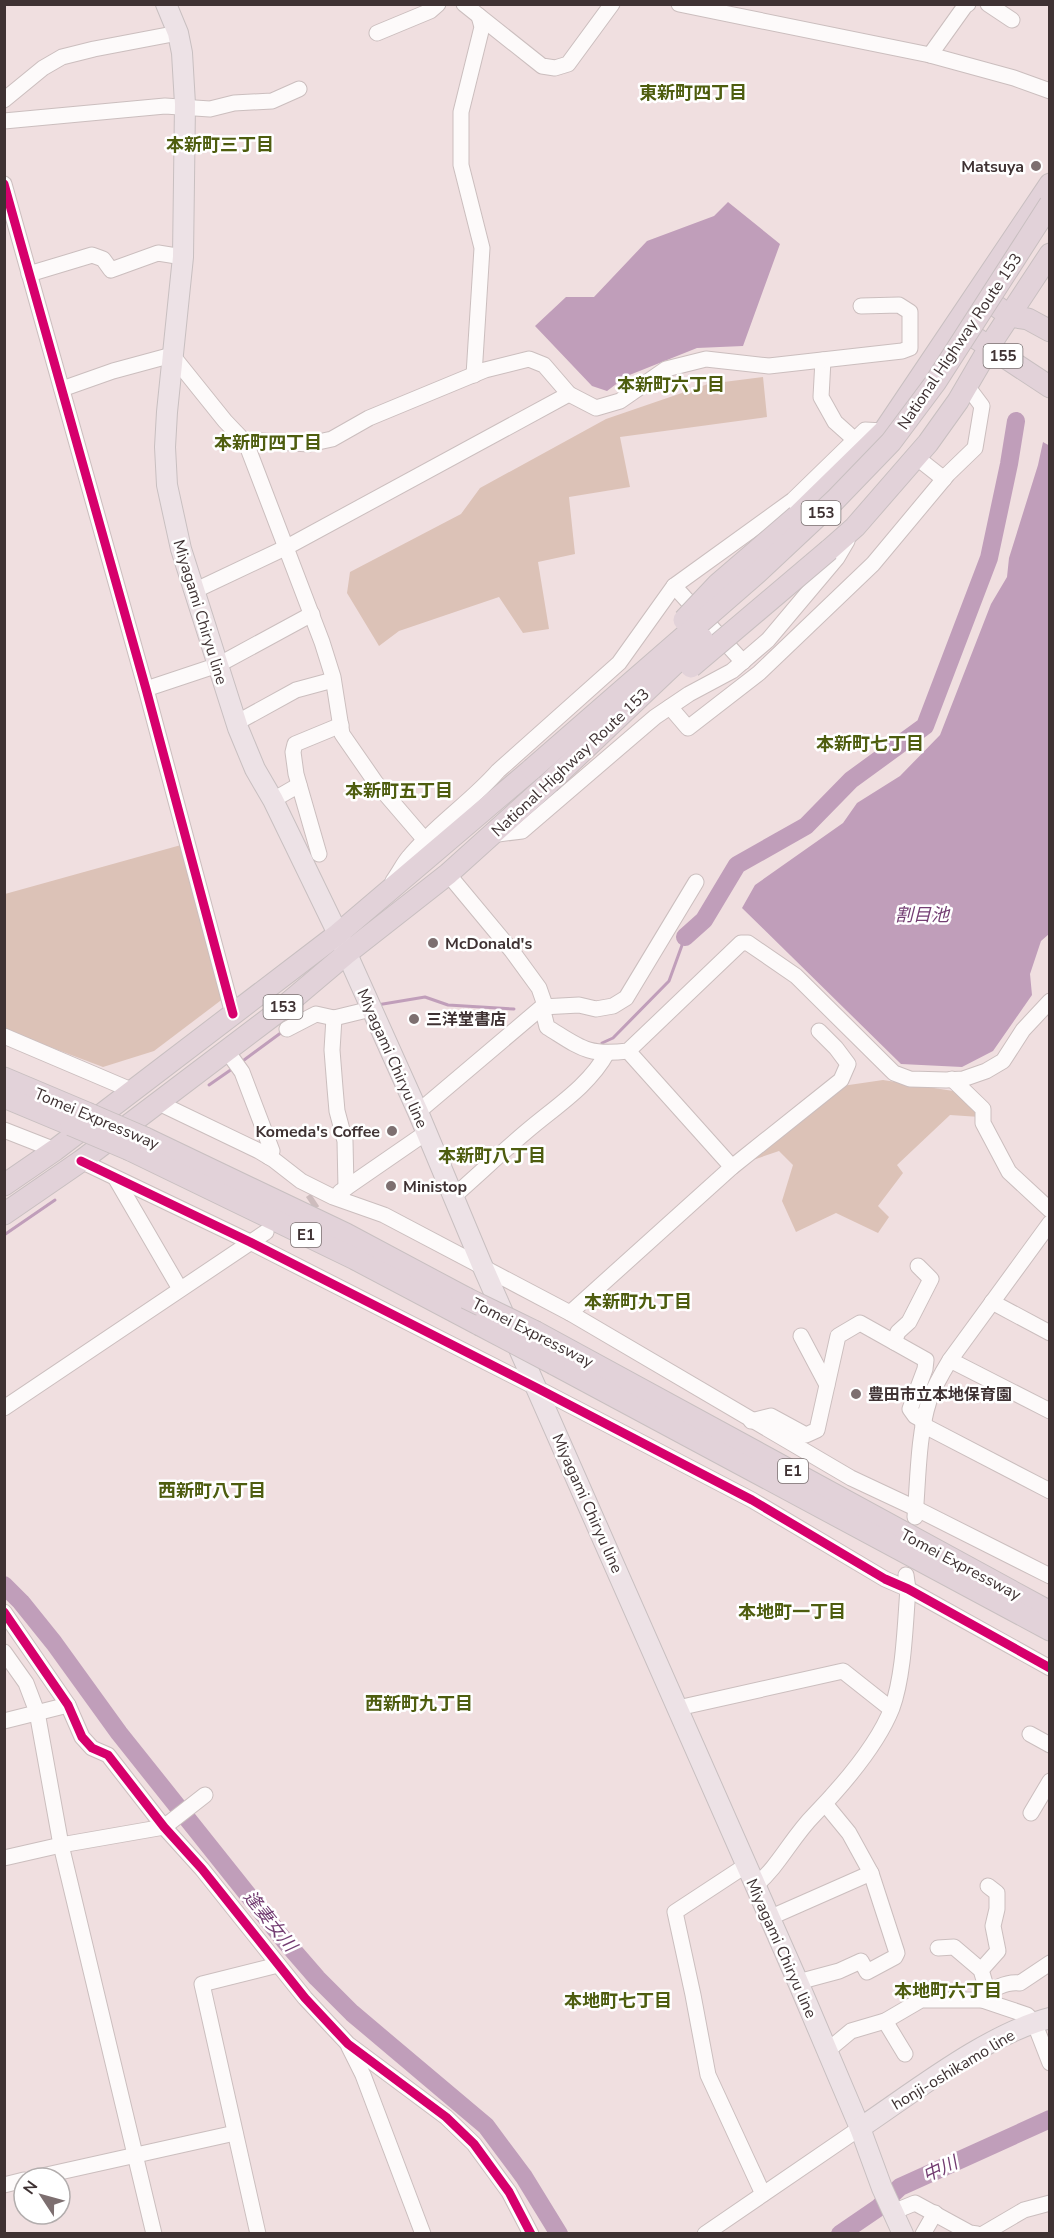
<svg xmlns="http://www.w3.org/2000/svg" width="1054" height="2238" viewBox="0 0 1054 2238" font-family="'Nunito Sans','Noto Sans JP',sans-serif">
<rect width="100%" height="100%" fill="#f0dfe0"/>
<g fill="#dcc2b7">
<path d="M763,377L767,417L620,437L630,487L569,497L575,554L538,562L549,629L523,633L499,597L399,631L379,646L347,593L350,572L461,514L480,488L606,419L708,384Z"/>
<path d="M181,845L224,998L154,1051L103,1067L5,1030V894Z"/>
<path d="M883,1080L966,1093L980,1117L950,1115L897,1165L903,1173L878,1206L889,1217L878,1233L836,1213L796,1232L782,1201L793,1165L779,1151L747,1162L842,1086Z"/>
</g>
<g fill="#c09eba">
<path d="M728,202L780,244L743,346L697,348L627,376L607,391L592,386L535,326L566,297H594L647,241L714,216Z"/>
<path d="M1043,442L1050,446L1049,934L1041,941L1030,974L1032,995L993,1051L962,1067L901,1064L742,908L755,885L843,823L857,803L900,776L940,735L991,604L1007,577L1009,558L1038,465Z"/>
</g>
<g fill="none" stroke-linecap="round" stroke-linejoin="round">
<g stroke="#c09eba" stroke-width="3">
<path d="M1016,421L1019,415"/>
<path d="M377,1005L425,997L448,1005L514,1009"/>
<path d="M602,1043L613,1038L669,981L685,937"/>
<path d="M240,1063L282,1032"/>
<path d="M209,1085L232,1069"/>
<path d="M4,1235L55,1200"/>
</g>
<g stroke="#c09eba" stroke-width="18">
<path d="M685,937L704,920L737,865L806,826L851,780L925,726L989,558L1009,464L1016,421"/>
<path d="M4,1585L21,1602L54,1643L119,1733L284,1940L317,1978L352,2013L486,2126L524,2177L559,2234"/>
<path d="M840,2234L878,2208L900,2187L1050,2119"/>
</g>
<path stroke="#cdbcbd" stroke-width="15" stroke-dasharray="15 8" stroke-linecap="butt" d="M291,1216L315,1200"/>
<defs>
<g id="minor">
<path d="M464,4L542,66L555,68L568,64L612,4"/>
<path d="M679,4L930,55L1014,78L1050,91"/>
<path d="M988,4L1012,20"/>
<path d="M377,33L430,11L438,4"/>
<path d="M930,55L965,6L968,4"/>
<path d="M4,100L43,68L62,57L94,49L178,33"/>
<path d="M4,121L165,106L210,109L234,103L272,101L299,89"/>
<path d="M4,184L146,689L233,1014"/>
<path d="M29,274L92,255L103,259L111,270L158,253L183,257"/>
<path d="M823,360L821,397L835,422L854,439"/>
<path d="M474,375L482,248L461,165V112L482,27L479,16"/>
<path d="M62,389L113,371L172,355L225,421L246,443L322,642L333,677L342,734L376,783L425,840"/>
<path d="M246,443L261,441L309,444L332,439L369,418L485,370L529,359L544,365L569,394L596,408L620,401L666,369L706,359L769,366L902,351L910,348V312L899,305L861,306"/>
<path d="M916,457L944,479"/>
<path d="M674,586L743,662"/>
<path d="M194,591L287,547L569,394"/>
<path d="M146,689L218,665L312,614"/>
<path d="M670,707L688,728L759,673L873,564L948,474L975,448L982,406L967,386"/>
<path d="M236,723L296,690L333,680"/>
<path d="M273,800L299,785"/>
<path d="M491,835L522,831L655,717L689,694L732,671L768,640L837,558L847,541"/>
<path d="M319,854L296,774L293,752L295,744L341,725"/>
<path d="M448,874L512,951L539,988L546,1008"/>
<path d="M393,881C399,873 403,864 409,857C435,825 471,802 498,771L619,663L674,586L793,500L865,430L884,431"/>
<path d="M542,1007L547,1027C581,1048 587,1056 628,1051L741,943H748L796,976L894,1073L910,1079L946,1080L963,1079L986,1071L1003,1061L1023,1030L1050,1001"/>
<path d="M334,1018L332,1050L335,1088L337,1111L345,1141L346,1188"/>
<path d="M287,1029L316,1014L334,1018L371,1009"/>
<path d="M4,1036L131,1090"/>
<path d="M227,1051L242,1072L272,1151L269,1157"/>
<path d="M628,1051L732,1167"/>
<path d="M952,1079L983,1109V1123L1009,1172L1050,1210"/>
<path d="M159,1103L259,1151L274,1160L301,1181L333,1197L384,1215L570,1313L851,1478L915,1508L1050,1576"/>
<path d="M418,1112L542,1007L579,1005L596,1009L613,1006L626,998L696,882"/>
<path d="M4,1130L55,1150"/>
<path d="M81,1161L250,1242L537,1388L752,1500L885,1579L908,1589L1050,1668"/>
<path d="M116,1179L180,1289"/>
<path d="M340,1192L427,1132"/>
<path d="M454,1196C478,1175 502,1152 527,1131C555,1107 589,1086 607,1053"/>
<path d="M992,1302L1050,1333"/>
<path d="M570,1313L732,1167L841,1080L848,1064L836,1048L819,1031"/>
<path d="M801,1336L827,1385"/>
<path d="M894,1342L898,1332L909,1322L931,1279L918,1266"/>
<path d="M950,1360L1050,1411"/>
<path d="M4,1408L266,1232"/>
<path d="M751,1421L771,1416L806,1435L817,1430L838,1336L860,1323L926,1360L925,1369L910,1409L915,1416L924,1421"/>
<path d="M923,1425L1050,1491"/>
<path d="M915,1517C918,1482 918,1434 929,1401C934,1387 942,1373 950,1360L1050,1223"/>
<path d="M4,1612L68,1705L82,1737L92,1748L108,1755L164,1827L202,1869L305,1998L348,2044L446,2117L474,2144L509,2192L531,2234"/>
<path d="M4,1652L26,1683L37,1712L61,1845L154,2234"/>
<path d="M678,1708L843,1671L891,1709"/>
<path d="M4,1721L68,1705"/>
<path d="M1030,1734L1050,1745"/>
<path d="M1031,1813L1050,1781"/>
<path d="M4,1858L61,1845L164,1827L205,1795"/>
<path d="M745,1866L675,1912L693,1995L708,2075L763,2194"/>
<path d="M755,1886C779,1866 792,1837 814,1815C842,1786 877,1746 892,1708C904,1675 905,1625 908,1589L906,1575"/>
<path d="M769,1918L871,1873"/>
<path d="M938,1948L954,1947L981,1970L988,1993"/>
<path d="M981,1970L998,1951L993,1926L997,1909V1893L988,1886"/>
<path d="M798,1982L839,1971L861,1961L867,1972L895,1957L897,1953L871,1873L849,1833L826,1805"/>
<path d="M982,2000C990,1989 1007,1981 1020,1983L1050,1963"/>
<path d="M885,2021L905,2054"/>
<path d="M349,2047L363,2075L423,2234"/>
<path d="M827,2051L851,2031L885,2021L921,2000H982L1027,2015L1034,2022L1050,2063"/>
<path d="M33,2178L235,2133"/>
<path d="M4,2185L24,2180"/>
<path d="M893,2212L915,2203L970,2233L977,2234"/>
<path d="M258,2234L202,1984L278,1965"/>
<path d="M705,2234L860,2128"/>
<path d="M923,2234L935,2213"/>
<path d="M983,2234L1024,2210L1050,2203"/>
</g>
<g id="major">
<path d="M166,4L178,33L182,53L185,104L183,257L167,412L165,447L167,485L181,549L238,728L255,769L273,800L338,934L418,1112L482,1265L798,1982L860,2128L882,2188L903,2234"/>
<path d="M860,2128C914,2092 987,2034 1050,2018"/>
</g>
<g id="highway">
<path d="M978,293L1010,316L1028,319L1050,331"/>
<path d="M956,325L1050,387"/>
<path d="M797,516L884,431L1050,184"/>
<path d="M829,550L855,527L928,443L958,401L996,336L1050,254"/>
<path d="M4,1078L87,1113"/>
<path d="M4,1097L71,1125"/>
<path d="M145,1138L346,1234L466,1298"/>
<path d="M130,1150L355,1259L480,1325"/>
<path d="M4,1185L55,1150L338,934L532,769"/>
<path d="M4,1214L81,1161L275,1014L346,954L448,874L549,783"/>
<path d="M536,1332L1050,1612"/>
<path d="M554,1364L1050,1630"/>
</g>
</defs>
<use href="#minor" stroke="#cbbebe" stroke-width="17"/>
<use href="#major" stroke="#c8bfc0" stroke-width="22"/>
<use href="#highway" stroke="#c8bfc0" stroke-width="23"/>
<use href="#minor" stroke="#fdfafa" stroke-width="15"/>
<use href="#major" stroke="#ede2e6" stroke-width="20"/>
<use href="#highway" stroke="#e2d2d9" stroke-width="21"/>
<defs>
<g id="highway-bridge">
<path d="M684,620L718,584L797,516"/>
<path d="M691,667L829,550"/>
<path d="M532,769L757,573L835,500L891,442L935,383L1050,204"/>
<path d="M549,783L702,638"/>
<path d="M87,1113L145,1138"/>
<path d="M71,1125L130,1150"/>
<path d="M466,1298L536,1332"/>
<path d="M480,1325L554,1364"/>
</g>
</defs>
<use href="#highway-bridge" stroke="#c8bfc0" stroke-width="23" stroke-linecap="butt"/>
<use href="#highway-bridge" stroke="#e2d2d9" stroke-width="21"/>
<defs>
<g id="cycleway">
<path d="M4,184L146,689L233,1014"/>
<path d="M81,1161L250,1242L537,1388L752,1500L885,1579L908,1589L1050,1668"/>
<path d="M4,1612L68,1705L82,1737L92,1748L108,1755L164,1827L202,1869L305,1998L348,2044L446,2117L474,2144L509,2192L531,2234"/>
</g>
</defs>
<use href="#cycleway" stroke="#fff" stroke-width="13"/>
<use href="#cycleway" stroke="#d6006c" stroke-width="9"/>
</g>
<g fill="#7d6f70" stroke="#fff" stroke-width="2">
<circle cx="1036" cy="166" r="6"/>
<circle cx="433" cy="943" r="6"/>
<circle cx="414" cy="1019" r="6"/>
<circle cx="392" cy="1131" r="6"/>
<circle cx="391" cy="1186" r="6"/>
<circle cx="856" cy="1394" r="6"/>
</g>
<g text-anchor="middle" stroke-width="5" stroke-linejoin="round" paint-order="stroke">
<g fill="#fff" stroke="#797070" stroke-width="1.5">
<rect x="983.5" y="344" width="39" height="24" rx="4.5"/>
<rect x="801.5" y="501" width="39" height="24" rx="4.5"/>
<rect x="263.5" y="995" width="39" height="24" rx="4.5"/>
<rect x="291" y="1223" width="30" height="24" rx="4.5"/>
<rect x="778" y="1459" width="30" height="24" rx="4.5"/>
</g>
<g font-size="15" font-weight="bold" fill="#3f3233">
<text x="1003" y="361">155</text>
<text x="821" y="518">153</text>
<text x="283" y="1012">153</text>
<text x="306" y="1240">E1</text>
<text x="793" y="1476">E1</text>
</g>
<g font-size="16" font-weight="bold" fill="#3f3233" stroke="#fff" text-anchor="start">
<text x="1024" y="172" text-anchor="end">Matsuya</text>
<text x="445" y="949">McDonald's</text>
<text x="426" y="1025">三洋堂書店</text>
<text x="380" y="1137" text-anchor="end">Komeda's Coffee</text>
<text x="403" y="1192">Ministop</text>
<text x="868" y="1400">豊田市立本地保育園</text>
</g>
<g font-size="16" fill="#3f3233" stroke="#fff">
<text transform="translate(959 341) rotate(-56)" y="6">National Highway Route 153</text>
<text transform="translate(201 612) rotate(73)" y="6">Miyagami Chiryu line</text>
<text transform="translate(570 762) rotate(-43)" y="6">National Highway Route 153</text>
<text transform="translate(393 1058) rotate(66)" y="6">Miyagami Chiryu line</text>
<text transform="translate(97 1118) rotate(23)" y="6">Tomei Expressway</text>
<text transform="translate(533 1332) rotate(27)" y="6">Tomei Expressway</text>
<text transform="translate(588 1503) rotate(66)" y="6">Miyagami Chiryu line</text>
<text transform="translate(961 1564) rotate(28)" y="6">Tomei Expressway</text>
<text transform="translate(782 1948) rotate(66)" y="6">Miyagami Chiryu line</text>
<text transform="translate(953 2069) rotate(-31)" y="6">honji-oshikamo line</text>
</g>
<g font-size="18" font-weight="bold" fill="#4e5d0f" stroke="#fff">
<text x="693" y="99">東新町四丁目</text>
<text x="220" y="151">本新町三丁目</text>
<text x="671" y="391">本新町六丁目</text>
<text x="268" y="449">本新町四丁目</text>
<text x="870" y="750">本新町七丁目</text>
<text x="399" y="797">本新町五丁目</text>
<text x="492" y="1162">本新町八丁目</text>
<text x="638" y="1308">本新町九丁目</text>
<text x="212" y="1497">西新町八丁目</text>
<text x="792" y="1618">本地町一丁目</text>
<text x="419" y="1710">西新町九丁目</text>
<text x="948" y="1997">本地町六丁目</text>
<text x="618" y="2007">本地町七丁目</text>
</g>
<g font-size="18" font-style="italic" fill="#733d72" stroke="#fff">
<text x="922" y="921">割目池</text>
<text transform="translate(270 1921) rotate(51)" y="6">逢妻女川</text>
<text transform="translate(940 2169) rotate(-25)" y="6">中川</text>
</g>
</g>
<rect width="1054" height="2238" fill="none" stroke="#3f3233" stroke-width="12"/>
<g transform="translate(42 2196) rotate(306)"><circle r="28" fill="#ffffff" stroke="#b2adad" stroke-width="1.5"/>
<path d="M0-4.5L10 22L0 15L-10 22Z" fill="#7d6f70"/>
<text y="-9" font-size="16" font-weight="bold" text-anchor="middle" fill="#3f3233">N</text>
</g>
</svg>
